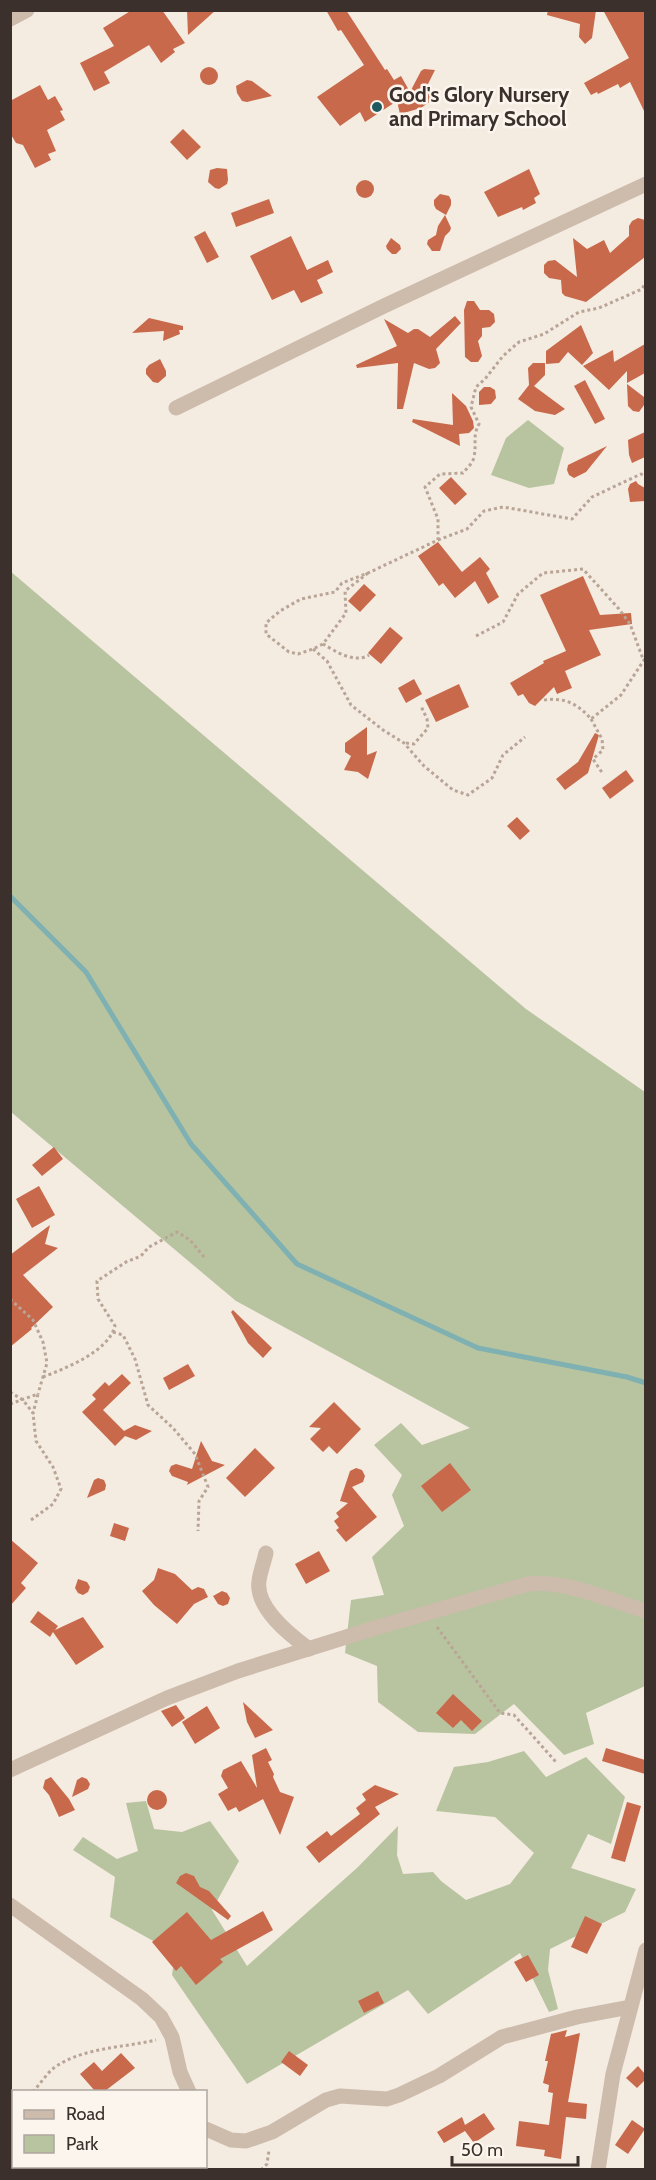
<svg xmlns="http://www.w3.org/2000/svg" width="656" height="2180" viewBox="0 0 656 2180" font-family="Cabin,sans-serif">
<rect width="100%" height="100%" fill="#f4ebe1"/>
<g fill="#b8c4a0">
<path d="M528,420L564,448L554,484L529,488L491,475L506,438Z"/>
<path d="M10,571L526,1009L645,1092V1686L586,1713L594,1744L564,1755L514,1704L475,1734L418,1732L378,1702L377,1666L345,1653L351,1600L384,1595L372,1557L404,1526L392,1495L402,1475L374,1445L401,1423L422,1445L470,1428L236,1301L11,1112Z"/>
<path d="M524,1751L546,1777L586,1757L625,1797L611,1844L588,1834L571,1868L636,1889L625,1912L550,1949L548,1970L558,2009L549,2012L520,1953L428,2014L408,1990L247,2084L172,1975L175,1953L110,1917L115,1877L73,1850L83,1837L117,1859L138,1851L126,1803L146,1801L154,1829L182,1832L210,1821L239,1861L212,1910L247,1966L358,1867L398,1826L397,1855L403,1874L433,1872L441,1881L466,1900L510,1884L534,1853L495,1817L436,1811L454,1767L488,1762Z"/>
<path d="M50,2167L127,2166L128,2169H44Z"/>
</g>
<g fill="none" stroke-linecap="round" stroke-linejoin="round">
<path stroke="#7fb0b2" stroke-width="5" d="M10,896L86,972L191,1144L297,1264L478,1348L627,1377L646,1383"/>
</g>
<g fill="#c8694b">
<path d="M132,10H162L185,43L173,49L175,52L161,63L149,45L104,72L110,83L94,91L80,63L114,46L103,28Z"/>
<path d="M187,10H216L188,35Z"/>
<path d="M326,10H346L385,70L387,69L394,80L401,76L410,92L421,71L424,69L435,70L426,88L432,100L421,108L400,114L397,101L365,122L360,112L340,126L317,97L364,65L341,30L338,31Z"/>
<path d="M548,10H596L592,38L585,44L579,37L580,24L547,15Z"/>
<path d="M603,10H645V113L630,82L620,88L618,84L598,94L597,92L591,95L584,83L629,58Z"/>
<circle cx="209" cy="76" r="9"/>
<path d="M247,80L252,81L272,96L247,102L242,101L237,93L236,86Z"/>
<path d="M40,85L48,100L55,96L63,110L60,111L65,120L47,130L56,151L48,154L51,160L35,168L23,145L16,143L10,133V101Z"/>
<path d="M183,129L201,147L187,160L170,142Z"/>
<path d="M217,168L227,169L228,180L227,184L219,189L215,188L208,182L210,170Z"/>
<path d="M529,169L540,194L534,198L536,203L523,210L522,207L498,217L484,192Z"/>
<circle cx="365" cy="189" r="9"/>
<path d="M440,194L449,196L451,200V205L446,215L436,209L434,205V200Z"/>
<path d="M269,199L274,213L236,227L231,213Z"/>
<path d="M445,215L451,228L450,231L445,236L440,251H432L427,244L428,240L436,235L438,226Z"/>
<path d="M638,218L645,220V257L586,302L565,296L562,293L561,280L549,278L544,273V265L548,261L555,260L577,277L573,238L587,249L604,240L610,253L629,236V226L632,221Z"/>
<path d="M205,231L219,257L207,263L194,237Z"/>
<path d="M291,236L307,270L328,260L333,272L317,280L323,293L301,303L294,290L272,300L250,256Z"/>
<path d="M391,238L400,245L401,249L396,254H392L387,249L386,246Z"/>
<path d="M467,301H474L480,310H489L494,314L495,322L490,327L482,328V336L478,341L482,356L478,362H471L465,357L464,310Z"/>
<path d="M455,316L461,323L436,349L440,363L435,368L429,369L414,363L403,409H397L398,363L357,368L356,365L397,346L384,319L408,333L414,329H418L430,337Z"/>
<path d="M149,318L183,326V330H179L180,334L163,341L164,331L132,333Z"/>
<path d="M581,325L593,353L582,365L568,352L559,363L546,364V351Z"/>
<path d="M645,344V373L627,383V371L609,390L583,366L613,350L614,362Z"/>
<path d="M160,359L166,371V376L158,383L153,382L146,374V369L149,365Z"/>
<path d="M533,363H545V375L534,386L565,409L555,415L535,411L518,399L529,385L528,368Z"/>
<path d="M585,380L605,419L595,424L574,386Z"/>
<path d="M627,384L644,397V405L639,412L633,411L628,406Z"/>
<path d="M484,387H490L495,390L496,398L491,404L479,405V392Z"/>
<path d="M452,393L466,406L473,421L474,428L469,433L459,434L460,446L412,422L413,419L453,425Z"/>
<path d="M645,432V457L632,463L629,455L628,440Z"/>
<path d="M607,446L586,472L574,478L569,475L567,470L568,465Z"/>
<path d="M451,477L467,494L455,505L439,488Z"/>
<path d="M636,481L638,484L645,488V501L630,502L628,489L630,484Z"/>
<path d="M438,542L462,572L480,557L490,569L486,573L499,597L488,604L475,581L455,598L443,583L439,586L418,556Z"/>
<path d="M583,576L600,615L631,613L632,624L589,630L601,655L565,671L572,688L557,694L554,687L535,706L529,703L523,694L518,696L510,683L544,663L543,661L566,651L540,595Z"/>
<path d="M364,584L376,595L360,612L348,601Z"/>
<path d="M390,627L403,638L381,664L368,653Z"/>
<path d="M414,679L422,694L406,703L398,688Z"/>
<path d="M459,684L469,707L436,722L425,700Z"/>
<path d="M367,727V755L377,751L368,779L358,772L344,770L351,756L345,752V743Z"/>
<path d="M595,733L599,735L588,773L565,790L556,779L578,762Z"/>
<path d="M626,770L634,781L610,799L602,788Z"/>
<path d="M517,817L530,831L520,840L507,826Z"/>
<path d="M54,1147L63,1159L42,1176L32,1165Z"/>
<path d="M39,1186L55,1215L32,1228L16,1199Z"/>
<path d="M50,1225L45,1244L58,1248L23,1275L53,1307L31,1328L32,1329L10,1347V1255Z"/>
<path d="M233,1310L272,1348L263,1358L248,1343L231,1312Z"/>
<path d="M188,1364L195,1376L169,1390L163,1378Z"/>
<path d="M122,1374L131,1383L103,1410L124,1431L135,1425L152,1431L136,1440L125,1436L115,1446L82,1412L96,1399L92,1395L105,1382L109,1386Z"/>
<path d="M334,1402L361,1429L337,1454L329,1446L323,1452L310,1439L321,1428L309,1427Z"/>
<path d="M201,1441L212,1461L225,1465L187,1485L188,1482L172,1476L169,1471L171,1466L176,1464L192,1469Z"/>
<path d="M255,1448L275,1468L245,1497L226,1478Z"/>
<path d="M450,1463L471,1490L442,1512L421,1486Z"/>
<path d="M356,1468L362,1470L365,1476L363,1482L352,1487L377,1517L346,1542L336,1530L339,1528L334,1521L339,1517L336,1513L348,1503L340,1501L350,1471Z"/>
<path d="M98,1478L104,1480L106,1485L105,1490L87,1498L94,1480Z"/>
<path d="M114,1523L129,1528L125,1541L110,1536Z"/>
<path d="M10,1539L38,1563L21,1583L26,1588L10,1606Z"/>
<path d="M319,1551L330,1571L306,1584L295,1564Z"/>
<path d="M158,1568L175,1574L192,1590L198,1587L204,1589L208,1597L194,1604L177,1624L154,1605L142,1591L154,1580Z"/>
<path d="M78,1579L87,1582L90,1587L88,1592L83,1595L78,1593L75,1588Z"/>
<path d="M222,1591L227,1593L230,1598L228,1604L223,1606L218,1604L213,1596Z"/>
<path d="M38,1611L58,1626L55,1630L83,1617L104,1647L76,1665L53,1632L50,1637L30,1622Z"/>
<path d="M453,1694L482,1721L472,1731L461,1720L453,1728L436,1713Z"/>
<path d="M243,1702L273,1730L255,1738L247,1722Z"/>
<path d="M176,1705L185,1718L172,1727L161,1711Z"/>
<path d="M207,1706L220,1728L195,1744L182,1722Z"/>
<path d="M266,1748L272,1760L268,1762L274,1774L273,1777L280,1792L294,1797L280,1835L263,1799L239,1812L236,1807L228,1811L218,1794L228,1788L221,1776L223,1770L241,1761L257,1788L252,1755Z"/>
<path d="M606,1748L645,1760V1774L602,1761Z"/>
<path d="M51,1777L69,1799L75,1810L59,1817L49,1795L43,1788L45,1780Z"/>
<path d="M82,1777L87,1779L90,1784L88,1789L72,1797L77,1780Z"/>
<path d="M375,1785L399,1794L375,1807L380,1814L319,1863L306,1847L327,1831L331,1836L360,1814L356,1808L366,1800L362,1794Z"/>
<circle cx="157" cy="1800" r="10"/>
<path d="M627,1802L641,1806L625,1862L611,1858Z"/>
<path d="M186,1873L194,1876L200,1887L209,1891L231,1916L228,1920L176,1883L180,1876Z"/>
<path d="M263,1911L273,1930L220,1959L223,1962L196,1985L181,1966L176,1971L152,1942L187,1912L211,1940Z"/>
<path d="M585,1916L602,1924L587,1954L571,1947Z"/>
<path d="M528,1955L539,1975L526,1982L514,1962Z"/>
<path d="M378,1991L384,2003L364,2013L358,2001Z"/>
<path d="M567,2030L565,2037L580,2033L568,2102L587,2104L586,2119L566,2117L561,2159L544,2156L545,2150L516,2146L519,2121L549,2125L553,2093L548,2092L549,2085L543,2083L548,2061H545L551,2034Z"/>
<path d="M289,2051L308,2065L300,2076L281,2062Z"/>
<path d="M121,2053L135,2068L105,2091H95L80,2074L94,2062L102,2071Z"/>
<path d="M638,2066L645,2074V2080L637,2088L626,2078Z"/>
<path d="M484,2113L495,2129L474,2143L465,2131L444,2143L437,2132L462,2117L465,2125Z"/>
<path d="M632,2120L645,2129L628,2154L615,2145Z"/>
</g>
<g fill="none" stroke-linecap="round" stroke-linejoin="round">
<g stroke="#b9a596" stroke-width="3" stroke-dasharray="3 3" stroke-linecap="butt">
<path d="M438,540L467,529L484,511L503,507L572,519L592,497L641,474L646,477"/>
<path d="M368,573L345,591L346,613L323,644L313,649L298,654L289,652L266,634V623L280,611L301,599L335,592L342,583L368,573L438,540V519L425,487L440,474L463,473C467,468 473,463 474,457C477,443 472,437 479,424L471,407L476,387L485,379L503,356L519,342L544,334L579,312L599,308L642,289L646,282"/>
<path d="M476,636L503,622L518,594L543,573L583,569L619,609L630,624L643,659"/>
<path d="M323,644C335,651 354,664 369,655"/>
<path d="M313,649L327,661L351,705L383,730L404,743L424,766L453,790L468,795L492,778L503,755L525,737"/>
<path d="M544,700C565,697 578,704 591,719L621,695L646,657"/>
<path d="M591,719L602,739L603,750L593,759L603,774"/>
<path d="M406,743L414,744L428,728L427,719L421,706"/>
<path d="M10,1299L33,1320L43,1342L47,1363L38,1394"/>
<path d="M113,1332L123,1335L135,1359L148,1405L173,1428L195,1454L208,1487L199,1501L198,1531"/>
<path d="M43,1377C66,1368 108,1352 115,1326L98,1299L97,1281L126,1262L141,1256L149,1247L177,1232L190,1240L204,1257"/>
<path d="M10,1392L23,1400L33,1413L38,1394L10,1404"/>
<path d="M31,1520L53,1504L61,1489L53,1467L36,1441L33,1413"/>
<path d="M437,1627L500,1713L514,1715L556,1762"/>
<path d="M33,2092C40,2084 47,2073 55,2067C85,2047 122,2048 156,2040"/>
<path d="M186,2166L187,2170"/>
<path d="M261,2170L267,2164L269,2150"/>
</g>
<g stroke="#cdbbac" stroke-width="15">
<path d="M10,19L27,10"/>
<path d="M176,408L384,306L646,184"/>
<path d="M266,1553C264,1562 260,1572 259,1581C255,1608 290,1635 309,1649"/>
<path d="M10,1770L167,1698L238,1671L375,1628L528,1584C568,1580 607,1600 646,1611"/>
<path d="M10,1905L142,1999L161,2017L172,2037L180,2072L189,2092"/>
<path d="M206,2129L231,2140L246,2141L272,2132L326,2100L340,2096L387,2099L399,2095L439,2076L502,2037L577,2017L630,2007"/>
<path d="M598,2170L613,2074L646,1950"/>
</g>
</g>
<circle fill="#1f5a5e" stroke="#fbf5ee" stroke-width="2" cx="377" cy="107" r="6"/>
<g text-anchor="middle" stroke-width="5" stroke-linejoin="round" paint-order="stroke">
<g font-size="21" font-weight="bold" fill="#3b302b" stroke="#fbf5ee" text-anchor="start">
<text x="389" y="102">God's Glory Nursery<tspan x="389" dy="24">and Primary School</tspan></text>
</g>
</g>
<rect width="656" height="2180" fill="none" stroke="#3b302b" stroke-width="24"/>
<rect x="12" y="2090" width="195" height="78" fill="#fbf5ee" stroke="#aea6a0" stroke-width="1.5"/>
<rect x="24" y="2110" width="30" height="9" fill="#cdbbac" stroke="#aea6a0" stroke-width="1.5"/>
<text x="66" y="2120" font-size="18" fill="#3b302b">Road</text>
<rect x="24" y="2135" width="30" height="18" fill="#b8c4a0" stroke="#aea6a0" stroke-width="1.5"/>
<text x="66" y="2150" font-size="18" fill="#3b302b">Park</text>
<path d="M452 2156v9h126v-9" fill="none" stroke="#3b302b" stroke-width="3"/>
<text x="461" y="2156" font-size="18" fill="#3b302b" stroke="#fbf5ee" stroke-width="4.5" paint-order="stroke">50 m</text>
</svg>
